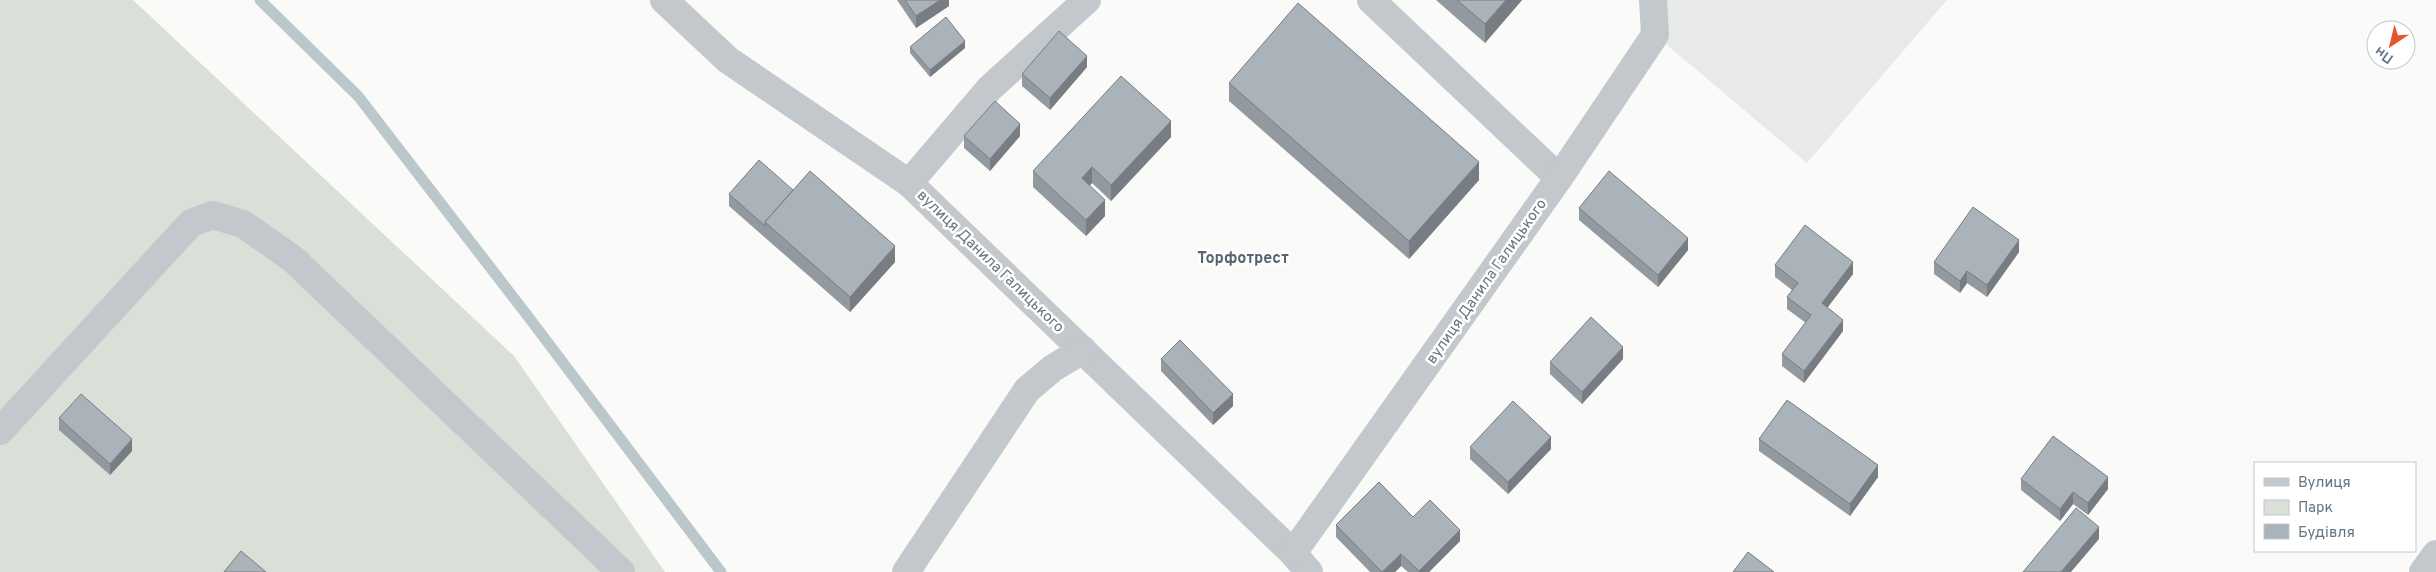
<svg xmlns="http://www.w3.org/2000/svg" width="2436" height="572" viewBox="0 0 2436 572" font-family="Overpass,sans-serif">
<rect width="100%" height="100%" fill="#fafaf8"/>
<path fill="#e8e9e9" d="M1643,0H1947L1807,163L1655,35Z"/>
<path fill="#dadfd7" d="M0,0H133L514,356L665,572H0Z"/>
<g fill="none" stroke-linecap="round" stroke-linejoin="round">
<path stroke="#bbc7cb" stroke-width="11" d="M260,0L358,96L530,319L721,572"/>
<g stroke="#c3c8cc" stroke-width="28">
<path d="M664,0L728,60L909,183L1293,553L1309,572"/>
<path d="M1371,0L1559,178"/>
<path d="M909,183L990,88L1087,0"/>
<path d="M0,431L191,223L213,215L243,224L293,259L621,572"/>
<path d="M1293,553L1559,178L1655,35L1653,0"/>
<path d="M906,572L1027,390L1053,368L1083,350"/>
<path d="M2423,572L2436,554"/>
</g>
</g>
<g fill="#929a9f">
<path d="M897,0H949V6L916,28Z"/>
<path d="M1436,0H1522L1485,43Z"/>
<path d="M910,47L965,48L930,77L910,53Z"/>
<path d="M1087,67L1050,110L1022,86V74Z"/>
<path d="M1229,83L1479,180L1409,259L1229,101Z"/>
<path d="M964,136H1020L990,171L964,148Z"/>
<path d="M1171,137L1111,201L1092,183L1089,186L1105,216L1086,236L1033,187V171Z"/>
<path d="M793,190L895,262L850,312L729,206V194Z"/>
<path d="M1579,208L1688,250L1658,287L1579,220Z"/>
<path d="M2019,252L1987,297L1967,283L1960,293L1934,274V262Z"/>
<path d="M1775,265L1853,274L1827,307L1843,331L1804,383L1782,366V354L1806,323L1787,309V297L1792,290L1775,277Z"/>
<path d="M1161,359L1233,406L1213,425L1161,371Z"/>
<path d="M1623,359L1582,404L1550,374V362Z"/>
<path d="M59,418L132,451L110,475L59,430Z"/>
<path d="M1759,439L1878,477L1850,516L1759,451Z"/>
<path d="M1470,447L1551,449L1508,494L1470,459Z"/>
<path d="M2021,479L2108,489L2088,515L2073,504L2060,521L2021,490Z"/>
<path d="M1413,517L1460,541L1429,572H1408L1401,566L1395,572H1370L1336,537V525Z"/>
</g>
<g fill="#777d82">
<path d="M940,0H949V6L916,28V16Z"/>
<path d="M1506,0H1522L1485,43V24Z"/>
<path d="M965,41V48L930,77V70Z"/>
<path d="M1087,56V67L1050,110V98Z"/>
<path d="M1171,121V137L1111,201V185Z"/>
<path d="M1020,124V136L990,171V159Z"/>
<path d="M1479,162V180L1409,259V241Z"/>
<path d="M1092,167V183L1082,194V178Z"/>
<path d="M1105,200V216L1086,236V220Z"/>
<path d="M1688,238V250L1658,287V275Z"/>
<path d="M2019,240V252L1987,297V285Z"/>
<path d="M895,246V262L850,312V297Z"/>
<path d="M1853,262V274L1822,315V303Z"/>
<path d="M1967,271V283L1960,293V281Z"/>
<path d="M1843,320V331L1804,383V371Z"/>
<path d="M1623,347V359L1582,404V392Z"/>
<path d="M1233,394V406L1213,425V413Z"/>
<path d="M1551,437V449L1508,494V482Z"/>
<path d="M132,439V451L110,475V464Z"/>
<path d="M1878,465V477L1850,516V504Z"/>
<path d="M2108,477V489L2088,515V503Z"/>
<path d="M2073,492V504L2060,521V509Z"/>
<path d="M2099,527V539L2071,572H2061Z"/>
<path d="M1460,530V541L1429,572H1419V571Z"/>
<path d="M1401,554V566L1395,572H1383Z"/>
</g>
<g fill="#aab3b9" stroke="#777d82">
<path d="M905,0H940L916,16Z"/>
<path d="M1457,0H1506L1485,24Z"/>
<path d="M1298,3L1479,162L1409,241L1229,83Z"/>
<path d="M946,17L965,41L930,70L910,47Z"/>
<path d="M1059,31L1087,56L1050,98L1022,74Z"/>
<path d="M1121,76L1171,121L1111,185L1092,167L1082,178L1105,200L1086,220L1033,171Z"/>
<path d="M995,101L1020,124L990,159L964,136Z"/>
<path d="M759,160L793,190L765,222V226L729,194Z"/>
<path d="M810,171L895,246L850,297L765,222Z"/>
<path d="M1609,171L1688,238L1658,275L1579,208Z"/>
<path d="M1973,207L2019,240L1987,285L1967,271L1960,281L1934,262Z"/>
<path d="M1805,225L1853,262L1822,303L1843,320L1804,371L1782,354L1811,315L1787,297L1798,283L1775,265Z"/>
<path d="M1591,317L1623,347L1582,392L1550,362Z"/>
<path d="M1180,340L1233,394L1213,413L1161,359Z"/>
<path d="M81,394L132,439L110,464L59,418Z"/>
<path d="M1787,400L1878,465L1850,504L1759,439Z"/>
<path d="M1513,401L1551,437L1508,482L1470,447Z"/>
<path d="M2053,436L2108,477L2088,503L2073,492L2060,509L2021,479Z"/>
<path d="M1379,482L1413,517L1430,500L1460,530L1419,571L1401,554L1382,572L1336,525Z"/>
<path d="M2076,508L2099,527L2061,572H2023Z"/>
<path d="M241,551L266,572H224Z"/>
<path d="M1748,552L1774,572H1733Z"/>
</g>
<g text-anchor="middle" stroke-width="5" stroke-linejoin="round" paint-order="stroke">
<g font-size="15" fill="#657683" stroke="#fff">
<text transform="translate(991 261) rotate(44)" y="5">вулиця Данила Галицького</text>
<text transform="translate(1486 281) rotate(-55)" y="5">вулиця Данила Галицького</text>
</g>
<g font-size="16" font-weight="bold" fill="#57646e" stroke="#fff">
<text x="1243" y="263">Торфотрест</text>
</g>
</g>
<rect x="2254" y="462" width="162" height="90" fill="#ffffff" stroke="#c1c8cd"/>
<rect x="2264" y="478" width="25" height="8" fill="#c3c8cc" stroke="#c1c8cd"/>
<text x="2298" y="487" font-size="15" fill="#657683">Вулиця</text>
<rect x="2264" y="500" width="25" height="15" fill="#dadfd7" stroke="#c1c8cd"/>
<text x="2298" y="512" font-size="15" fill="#657683">Парк</text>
<rect x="2264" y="524" width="25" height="15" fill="#aab3b9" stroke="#c1c8cd"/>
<text x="2298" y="537" font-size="15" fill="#657683">Будівля</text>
<g transform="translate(2391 45) rotate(215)"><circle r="24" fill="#ffffff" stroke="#c1c8cd"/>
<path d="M0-4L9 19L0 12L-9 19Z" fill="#e4572e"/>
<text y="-8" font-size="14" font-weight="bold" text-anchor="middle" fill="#657683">Пн</text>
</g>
</svg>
